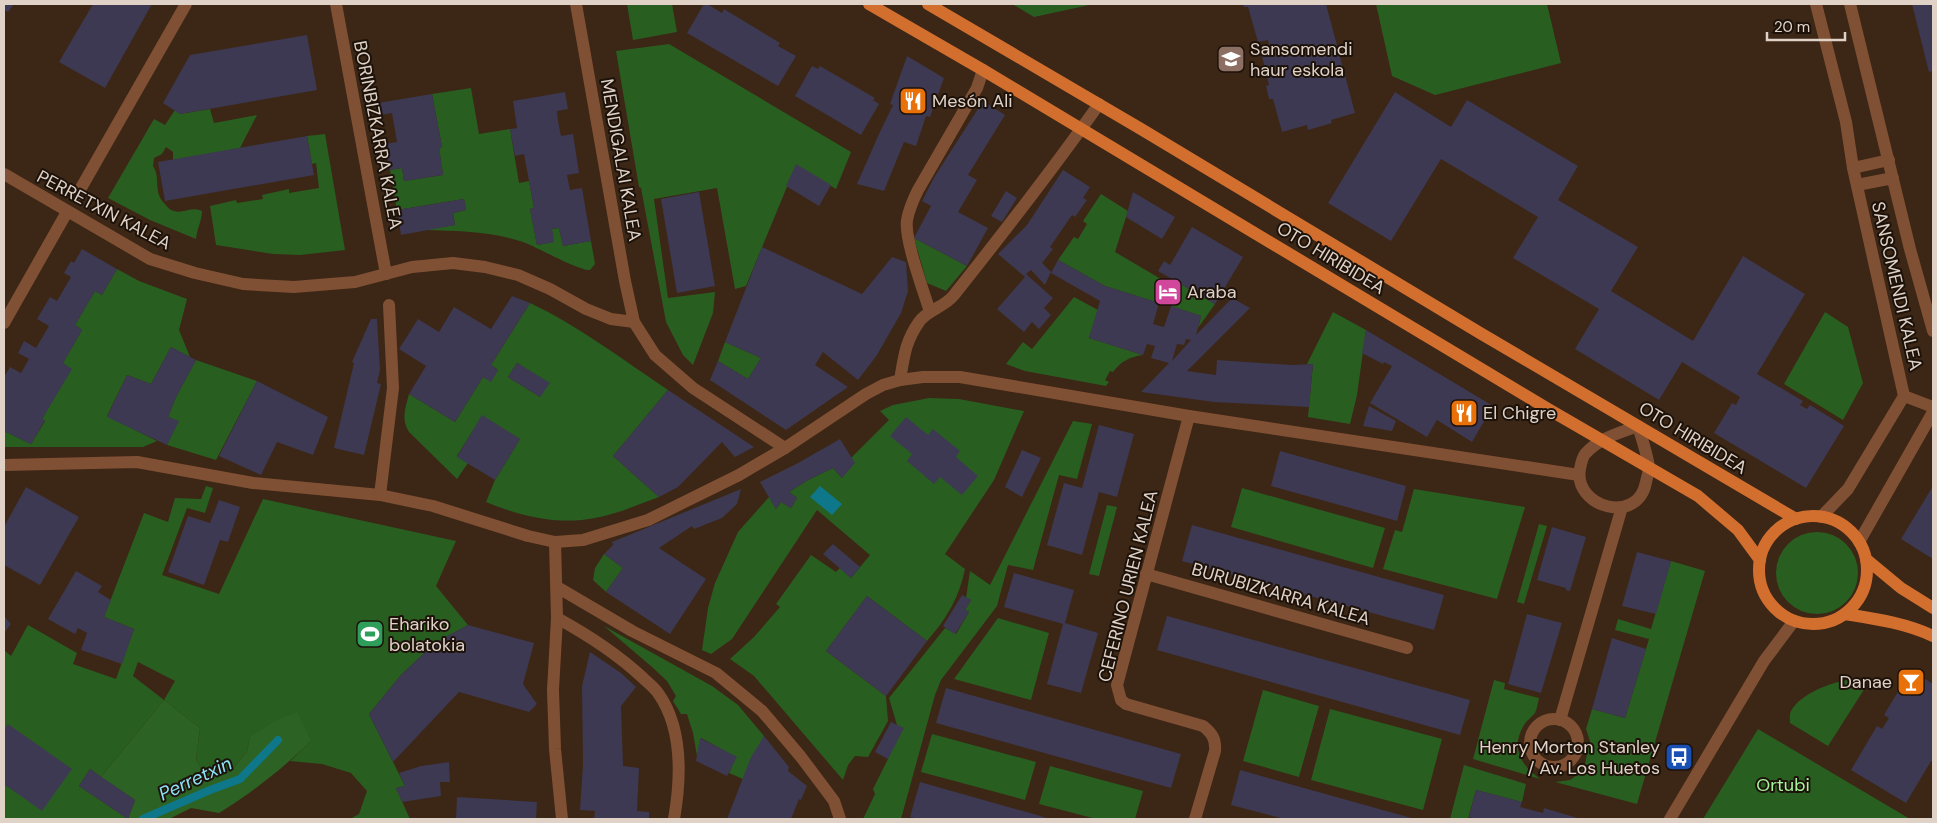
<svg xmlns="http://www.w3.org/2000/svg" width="1937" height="823" viewBox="0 0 1937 823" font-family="'DM Sans',sans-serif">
<rect width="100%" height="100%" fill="#3c2615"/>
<g fill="#295e21" fill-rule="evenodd">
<path d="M627,4H672L677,32L633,40Z"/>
<path d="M1012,4H1094L1034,17Z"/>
<path d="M1376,4H1547L1561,63L1435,95L1392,76Z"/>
<path d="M669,44L851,152L836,189L796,165L746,286L735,289L717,188L654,199L668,298L715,292L713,313L693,365L683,355L666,322L641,188L639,187L616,51Z"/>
<path d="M471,88L479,134L510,129L519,183L529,181L534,208L530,209L537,245L553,242L552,229L559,228L563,246L591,241L595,264L590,270C579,271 537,247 523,242C490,231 458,231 424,230L455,225L453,213L466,210L464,199L397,210L390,170L402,168L404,181L443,175L439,148L442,147L432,94Z"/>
<path d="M210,109L214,123L257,115L240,148L173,160V152L166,147L162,154L154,158L153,166C161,178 153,192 164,203C167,207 170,210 174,211C183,214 192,206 202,211C202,220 197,229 196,239L150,220L108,198L154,119L165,125L175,110L180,114Z"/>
<path d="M325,134L345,250L300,255L273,254L216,245L210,206L236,200L237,203L263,199L262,195L289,189V193L319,188L316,163L312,164L307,136Z"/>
<path d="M1101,194L1128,211L1115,252L1166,282L1159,303L1105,286L1058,260L1074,237L1078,239L1087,224L1083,221Z"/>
<path d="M914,238L967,266L946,291L927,283Z"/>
<path d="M117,269L139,281L187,299L179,330L190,357L171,347L151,384L127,375L107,416L157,441L143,447H4V431L31,444L45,421L42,419L71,369L63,363L82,330L75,325L95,291L102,295Z"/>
<path d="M1177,282L1215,304L1198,328L1201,316L1171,306Z"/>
<path d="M1074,297L1098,310L1089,338L1143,355C1130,357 1121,361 1113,372L1110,371L1105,380L1109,382L1106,386L1025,371L1006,364L1023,342L1032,349Z"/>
<path d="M530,303C579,326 623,360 668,390L613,456L659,497C639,504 620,513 600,517C561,526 522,517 486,502L495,480L520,439L482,416L457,456L468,463L457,479L409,432C401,419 405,409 409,394L455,422L483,377L491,381L498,370L491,365ZM517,363L549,383L540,397L508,377Z"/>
<path d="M1333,312L1366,330L1357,395L1350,424L1308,417L1313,364H1307Z"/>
<path d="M1825,312L1848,327L1863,383L1843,420L1784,384Z"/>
<path d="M725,342L761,358L748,379L718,361Z"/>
<path d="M196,360L257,381L216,460L167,445L178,421L168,417L176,397Z"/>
<path d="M929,398L959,399L1024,411L994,480L945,554L965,569C959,598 947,618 927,641L867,596L826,651L886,696L888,721L868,757L855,756L848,765L843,780L754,676L730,659L754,637L780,607L776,604L811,555L836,572L840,568L851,578L870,555L817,510L732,639L711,654L702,650L708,608L715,583L738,532L769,497L776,509L781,502L791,508L797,498L789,492L808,480L833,468L842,478L851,458L889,420L880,411L893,405Z"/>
<path d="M1073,421L1092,424L1077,479L1059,475L1033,570L1008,565L997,606L941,680L935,695L901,819H863L875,794L873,789L888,759L897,725L889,698L945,628L956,634L969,612L965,610L971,600L966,598L970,571L990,585Z"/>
<path d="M206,486L213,488L205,513L187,508L162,575L219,594L263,499L456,541L436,586L468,625L435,643L401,675L369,714L405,786L396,788L410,819H350L359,814L367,791L351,773L322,764L290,761L311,741L250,737L247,752L229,773L206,775L196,760L200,728L164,700L101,777L90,769L79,786L128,819H4V784L42,810L8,725L4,730V650L11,656L28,625L77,653L73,664L116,679L134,629L104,617L144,513L168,522L175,498L201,499ZM138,662L175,681L164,700L133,676Z"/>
<path d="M1242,488L1385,528L1373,568L1231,527Z"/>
<path d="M1414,489L1525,507L1497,599L1383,569L1395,530L1402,532Z"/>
<path d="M1107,505L1117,507L1099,576L1089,574Z"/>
<path d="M1539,524L1547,526L1524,604L1517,602Z"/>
<circle cx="1817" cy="573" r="41"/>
<path d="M604,554L623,568L606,592L593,580L595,568Z"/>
<path d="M1671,561L1705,571L1637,804L1555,782L1570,780L1580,773L1585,764L1590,741L1586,729L1592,709L1625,718L1649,639L1615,630L1618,619L1651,629Z"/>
<path d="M998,618L1049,633L1031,700L954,679Z"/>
<path d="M604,626L712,686L738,705L764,736L743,779L729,773L736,757L701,738L697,756L693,733L687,714H681L673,701L676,696L667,681L652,667Z"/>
<path d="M1494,680L1505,683L1504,689L1539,698C1538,702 1537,709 1535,713C1532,717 1527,720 1524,725C1510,748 1521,765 1540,779L1473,759Z"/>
<path d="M1847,680L1865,688L1828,746L1790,723C1790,719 1789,715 1791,711C1800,694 1830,683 1847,680Z"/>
<path d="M1263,690L1319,706L1299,777L1243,761Z"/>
<path d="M1330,709L1442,739L1423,810L1311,780Z"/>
<path d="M1758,729L1910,819H1703Z"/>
<path d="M932,734L1036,762L1025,800L921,772Z"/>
<path d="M1464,765L1526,784L1522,802L1476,790L1468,819H1450Z"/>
<path d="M1050,766L1143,791L1135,819H1096L1039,804Z"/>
</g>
<path fill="#2c6324" d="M164,700L200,728L196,760L206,775L229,773L247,752L250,737L275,721L297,712L311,741C282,769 253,792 219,813L191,808L169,819H128L135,800L101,777Z"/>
<path fill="#0f778a" d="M820,486L842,504L832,515L810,497Z"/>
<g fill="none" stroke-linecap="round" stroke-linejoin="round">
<path stroke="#0f778a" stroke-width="8" d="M143,819L210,790L240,779L278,740"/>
</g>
<g fill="#3d3952" fill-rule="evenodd">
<path d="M4,4H14L8,12L4,10Z"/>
<path d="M93,4H152L105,88L59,62Z"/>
<path d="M704,4H707L722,13L724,9L780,43L778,46L796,56L778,86L687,33Z"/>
<path d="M1243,4H1326L1355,113L1331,120L1332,123L1308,130L1307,125L1282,132L1273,99H1269L1266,86L1269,85L1261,52L1270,49L1268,40L1258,42L1248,7H1244Z"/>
<path d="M1912,4H1933V71L1929,72Z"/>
<path d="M307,35L317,90L180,114L163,103L190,55Z"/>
<path d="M907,56L944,78L930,117L926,116L916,146L904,142L884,191L857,184L879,134L893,105L890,104Z"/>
<path d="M812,66L818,69L820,66L875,98L873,100L879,104L861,135L795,96Z"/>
<path d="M565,92L568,109L557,111L558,121L561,136L573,134L579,173L567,175L570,190L582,188L591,241L563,246L559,228L552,229L554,242L537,245L530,209L534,208L524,154L515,156L510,129L517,128L513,101Z"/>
<path d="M1395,92L1451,127L1467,100L1578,166L1558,200L1638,247L1611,291L1693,341L1743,256L1805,294L1757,374L1803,401L1800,405L1807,409L1810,405L1844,426L1806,488L1714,433L1732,403L1736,405L1740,397L1682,362L1659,400L1575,349L1599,309L1513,258L1538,217L1441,159L1391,241L1328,203Z"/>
<path d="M432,94L442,147L439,148L443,175L404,181L402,168L390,170L385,144L397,142L392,113L380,115L378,103Z"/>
<path d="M983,101L1005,115L968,175L977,180L958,212L988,228L967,266L914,238L931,206L922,201L935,176Z"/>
<path d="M307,136L314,175L165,201L158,162Z"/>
<path d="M796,164L831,185L819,206L786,186Z"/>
<path d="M1063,170L1090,187L1083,198L1087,200L1075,217L1072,215L1050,247L1053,249L1042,263L1051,272L1045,285L1031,270L1026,274L1053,298L1044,308L1051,315L1039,329L1032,322L1024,332L997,309L1025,277L998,254L1027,225Z"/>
<path d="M1006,191L1017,198L1002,222L991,216Z"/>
<path d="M699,192L715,286L677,293L661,199Z"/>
<path d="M1133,192L1175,217L1162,239L1126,217Z"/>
<path d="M464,199L466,210L453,213L455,225L401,235L397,210Z"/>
<path d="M1192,227L1243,257L1215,304L1158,271L1164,261L1170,265Z"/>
<path d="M762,247L862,294L892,257L906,262L908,291L901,313L877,355L858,380L823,352L815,365L848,387L786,430L710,380L718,361L748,379L761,358L725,342Z"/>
<path d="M82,249L117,269L102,295L95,291L75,325L82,330L63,363L72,369L42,419L45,420L31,444L4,431V377L10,367L21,373L29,359L18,353L24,341L36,348L49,326L37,319L50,297L57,301L71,277L64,273L71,261L74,263Z"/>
<path d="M1058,260L1105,286L1159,303L1153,324L1164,327L1171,306L1201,316L1196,335L1232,298L1250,308L1187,371L1216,375L1217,360L1292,365L1313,364L1309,407L1214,402L1141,392L1169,363L1151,358L1155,346L1147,344L1143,355L1089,338L1100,301L1051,273ZM1186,339L1191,340L1172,361L1177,344L1184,345Z"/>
<path d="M512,296L530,303L491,365L498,370L491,382L483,377L455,422L409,394L426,366L399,349L418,319L439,332L454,307L491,329Z"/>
<path d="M371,319H377L380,370L377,383L381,384L364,455L334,448L354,363L352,362Z"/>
<path d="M1366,330L1493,406L1472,442L1437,420L1427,437L1370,403L1392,366L1384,362L1383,364L1362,353Z"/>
<path d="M171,347L196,360L176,397L168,417L179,421L167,445L107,417L127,375L151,384Z"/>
<path d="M517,363L550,383L540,397L508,377Z"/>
<path d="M257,381L328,417L313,455L277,442L261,475L219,456Z"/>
<path d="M668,390L754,447L735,457L722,442L678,487L659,497L613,456Z"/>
<path d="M1369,406L1396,421L1392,431L1363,426Z"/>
<path d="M482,415L520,439L495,480L457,457Z"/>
<path d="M906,417L928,435L933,429L960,451L956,457L978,476L962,495L940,477L934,484L907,461L912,454L890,436Z"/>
<path d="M1099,425L1134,434L1117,497L1099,492L1082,555L1047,545L1064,483L1082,488Z"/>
<path d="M840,439L855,463L842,478L833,468L808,480L789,492L797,498L791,508L781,502L776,509L760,482L798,463Z"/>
<path d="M1022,450L1041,458L1022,497L1005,487Z"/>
<path d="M1280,451L1406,486L1397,521L1271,486Z"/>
<path d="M1933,486V559L1901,539Z"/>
<path d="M26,487L79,517L40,585L4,565V527Z"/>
<path d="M741,489L737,504L722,518L694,529L692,526L659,548L706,579L670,634L606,592L623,568L604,554L613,545L612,542Z"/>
<path d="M219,500L240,507L228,542L220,540L204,585L168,572L188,516L210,523Z"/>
<path d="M1192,525L1444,595L1434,630L1182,561Z"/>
<path d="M1552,527L1586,537L1570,591L1566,590V588L1537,580Z"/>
<path d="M833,544L860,567L851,578L823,554Z"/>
<path d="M1637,552L1671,561L1656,614L1622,606Z"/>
<path d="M76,571L102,586L98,592L111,600L104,617L134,629L122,664L81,650L87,633L78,628L75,634L48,619Z"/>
<path d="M1014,573L1074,590L1065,623L1098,633L1081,693L1047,684L1063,624L1004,607Z"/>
<path d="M962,595L971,600L965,610L969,612L955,634L943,626Z"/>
<path d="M867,596L927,641L886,696L826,651Z"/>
<path d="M1527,614L1562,623L1541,693L1508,684Z"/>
<path d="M4,616L11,624L4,633Z"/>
<path d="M1167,616L1470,700L1460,735L1157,650Z"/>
<path d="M468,625L534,643L523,684L537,704L529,712L459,692L393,762L369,714L401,675L435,643Z"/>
<path d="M1612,638L1646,649L1625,718L1592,709Z"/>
<path d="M590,652L621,673L636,687L621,706L623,766L639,768L637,811L649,812V819H594L595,811L580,810L583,764L582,686Z"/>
<path d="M1911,670L1933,684V762L1931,761L1906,803L1851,770L1877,726L1882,729L1889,718L1884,715Z"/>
<path d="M946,688L1181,754L1171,788L936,723Z"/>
<path d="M891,722L904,728L888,759L875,752Z"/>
<path d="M8,724L72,769L42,811L4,784V730Z"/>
<path d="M764,736L789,767L788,771L807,786L801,800L799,799L791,819H727L751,757Z"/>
<path d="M700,738L737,757L727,776L696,761Z"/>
<path d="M449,762L450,782H440L441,796L402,802L396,788L405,786L399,773L421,766Z"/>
<path d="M90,769L135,800L128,819L79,786Z"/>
<path d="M1240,770L1415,819H1284L1231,805Z"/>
<path d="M920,782L1037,815L1050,819H919L910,817Z"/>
<path d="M1476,790L1522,802L1520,807L1543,813L1544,808L1581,819H1475L1469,817Z"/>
<path d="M457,797L537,802L536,819H456Z"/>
</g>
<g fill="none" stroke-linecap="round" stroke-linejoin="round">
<path stroke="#805034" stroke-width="12" d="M77,195L186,4"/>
<g stroke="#805034" stroke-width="12">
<path d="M336,4L386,274"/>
<path d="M576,4L625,281L634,322L655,355L693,388L785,448"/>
<path d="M1816,4L1846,122L1853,168L1904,396L1848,489L1821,517"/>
<path d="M1850,4L1910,249L1933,331"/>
<path d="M1853,168L1889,160"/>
<path d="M4,174L150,259L195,273L243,284L294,287L355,282L412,267L453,263L485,267L518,275L550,289L586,309L611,319L634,322"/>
<path d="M1857,185L1893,178"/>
<path d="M930,312C924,292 904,239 907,220C909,209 913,200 918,190L977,88L983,70"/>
<path d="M4,323L67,212"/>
<path d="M900,380C904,357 905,342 919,322C927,310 945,307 954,295C1004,232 1053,169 1099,104"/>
<path d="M1904,396L1933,407"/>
<path d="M1189,416L1117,685L1121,700L1126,704L1203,726C1212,733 1216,739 1215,751L1195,819"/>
<path d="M1638,426C1642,439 1647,453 1649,467C1649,472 1647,477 1646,482C1638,526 1573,507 1580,469C1581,464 1582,458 1585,454C1599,438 1619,433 1638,426Z"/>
<path d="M4,465L137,462L253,483L380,495L433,506L528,536L555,542L583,540L648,520L739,475L785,448L866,394L883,385L900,380L923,377H960L1189,416L1579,475"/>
<path d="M380,495L393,388L389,305"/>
<path d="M555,542L557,618L553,690L555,749L562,819"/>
<path d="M1859,542L1933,412"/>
<path d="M1146,574L1407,648"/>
<path d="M557,587L632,631L716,673L762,711L801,757L834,801L840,819"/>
<path d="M557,618C588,635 616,653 642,677C647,682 654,687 658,693C683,728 681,779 674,819"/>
<circle cx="1554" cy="743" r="24"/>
<path d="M1560,720L1622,507"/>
<path d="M1670,819L1764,661L1794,621"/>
</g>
<g stroke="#d26f2f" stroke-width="12">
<path d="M869,4L983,70L1548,409L1698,496L1738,530L1760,560"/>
<path d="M928,4L1141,129L1480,333L1796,519"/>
<circle cx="1813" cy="570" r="54"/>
<path d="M1866,559L1901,588L1933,608"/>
<path d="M1845,614C1876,619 1905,623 1933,636"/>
</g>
</g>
<defs>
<symbol id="school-square" viewBox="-11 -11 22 22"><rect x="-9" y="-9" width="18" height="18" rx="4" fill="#8d6e63" stroke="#1c120a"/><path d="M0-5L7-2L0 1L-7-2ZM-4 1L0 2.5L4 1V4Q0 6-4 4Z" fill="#fff"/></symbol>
<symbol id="restaurant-square" viewBox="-11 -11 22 22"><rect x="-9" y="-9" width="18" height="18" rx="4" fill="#e8710a" stroke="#1c120a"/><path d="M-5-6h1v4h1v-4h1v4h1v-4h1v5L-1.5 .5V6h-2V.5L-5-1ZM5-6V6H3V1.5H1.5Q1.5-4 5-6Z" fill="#fff"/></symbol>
<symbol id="hotel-square" viewBox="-11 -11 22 22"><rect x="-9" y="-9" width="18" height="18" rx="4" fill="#d1479c" stroke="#1c120a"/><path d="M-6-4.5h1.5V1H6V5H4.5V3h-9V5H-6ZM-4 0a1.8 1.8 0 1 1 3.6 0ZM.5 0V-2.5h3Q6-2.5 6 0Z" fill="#fff"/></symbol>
<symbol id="stadium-square" viewBox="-11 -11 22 22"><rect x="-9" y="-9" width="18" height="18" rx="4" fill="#2e9e5b" stroke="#1c120a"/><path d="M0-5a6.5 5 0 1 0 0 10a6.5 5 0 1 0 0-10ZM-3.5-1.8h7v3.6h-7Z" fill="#fff"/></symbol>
<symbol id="bar-square" viewBox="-11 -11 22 22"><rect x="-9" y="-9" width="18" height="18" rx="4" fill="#e8710a" stroke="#1c120a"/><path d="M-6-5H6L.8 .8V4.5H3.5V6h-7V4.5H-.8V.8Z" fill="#fff"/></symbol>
<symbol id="bus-square" viewBox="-11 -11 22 22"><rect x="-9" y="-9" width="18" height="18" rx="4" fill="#1a4fb4" stroke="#1c120a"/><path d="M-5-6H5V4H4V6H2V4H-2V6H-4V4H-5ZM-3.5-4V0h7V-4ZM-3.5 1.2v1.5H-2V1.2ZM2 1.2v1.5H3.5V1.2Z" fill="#fff"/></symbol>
</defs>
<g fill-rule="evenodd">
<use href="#school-square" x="1215" y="43" width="32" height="32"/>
<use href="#restaurant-square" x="897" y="85" width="32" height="32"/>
<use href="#hotel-square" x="1152" y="276" width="32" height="32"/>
<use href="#restaurant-square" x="1448" y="397" width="32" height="32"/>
<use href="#stadium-square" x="354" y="618" width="32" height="32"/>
<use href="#bar-square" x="1895" y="666" width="32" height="32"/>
<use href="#bus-square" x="1663" y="741" width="32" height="32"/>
</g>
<g text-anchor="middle" stroke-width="4" stroke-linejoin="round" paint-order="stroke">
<g font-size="18" fill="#e0d2c7" stroke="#1c120a" text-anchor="start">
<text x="1250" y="55">Sansomendi<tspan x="1250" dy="21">haur eskola</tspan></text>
<text x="932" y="107">Mesón Ali</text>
<text x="1187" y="298">Araba</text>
<text x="1483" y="419">El Chigre</text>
<text x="389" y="630">Ehariko<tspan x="389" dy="21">bolatokia</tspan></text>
<text x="1892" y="688" text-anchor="end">Danae</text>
<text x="1660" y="753" text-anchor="end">Henry Morton Stanley<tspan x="1660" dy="21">/ Av. Los Huetos</tspan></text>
</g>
<g font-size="18" fill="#e0d2c7" stroke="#1c120a">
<text transform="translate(378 135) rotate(79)" y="6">BORINBIZKARRA KALEA</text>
<text transform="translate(621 160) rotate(80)" y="6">MENDIGALAI KALEA</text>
<text transform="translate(104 210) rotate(28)" y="6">PERRETXIN KALEA</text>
<text transform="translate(1331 258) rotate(31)" y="6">OTO HIRIBIDEA</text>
<text transform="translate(1897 286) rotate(77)" y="6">SANSOMENDI KALEA</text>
<text transform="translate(1693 438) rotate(31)" y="6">OTO HIRIBIDEA</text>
<text transform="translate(1128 586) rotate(-76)" y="6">CEFERINO URIEN KALEA</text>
<text transform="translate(1281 594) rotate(16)" y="6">BURUBIZKARRA KALEA</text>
</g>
<g font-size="18" fill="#a7f59c" stroke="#1c120a">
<text x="1783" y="791">Ortubi</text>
</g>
<g font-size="19" font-style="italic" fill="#8ee1f5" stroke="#1c120a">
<text transform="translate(195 778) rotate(-25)" y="7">Perretxin</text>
</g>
</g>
<rect width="1937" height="823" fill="none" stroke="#e0d2c7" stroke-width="10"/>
<path d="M1767 32v8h78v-8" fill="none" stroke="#e0d2c7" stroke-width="2.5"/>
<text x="1774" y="32" font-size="15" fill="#e0d2c7" stroke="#1c120a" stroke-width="4" paint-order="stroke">20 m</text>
</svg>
